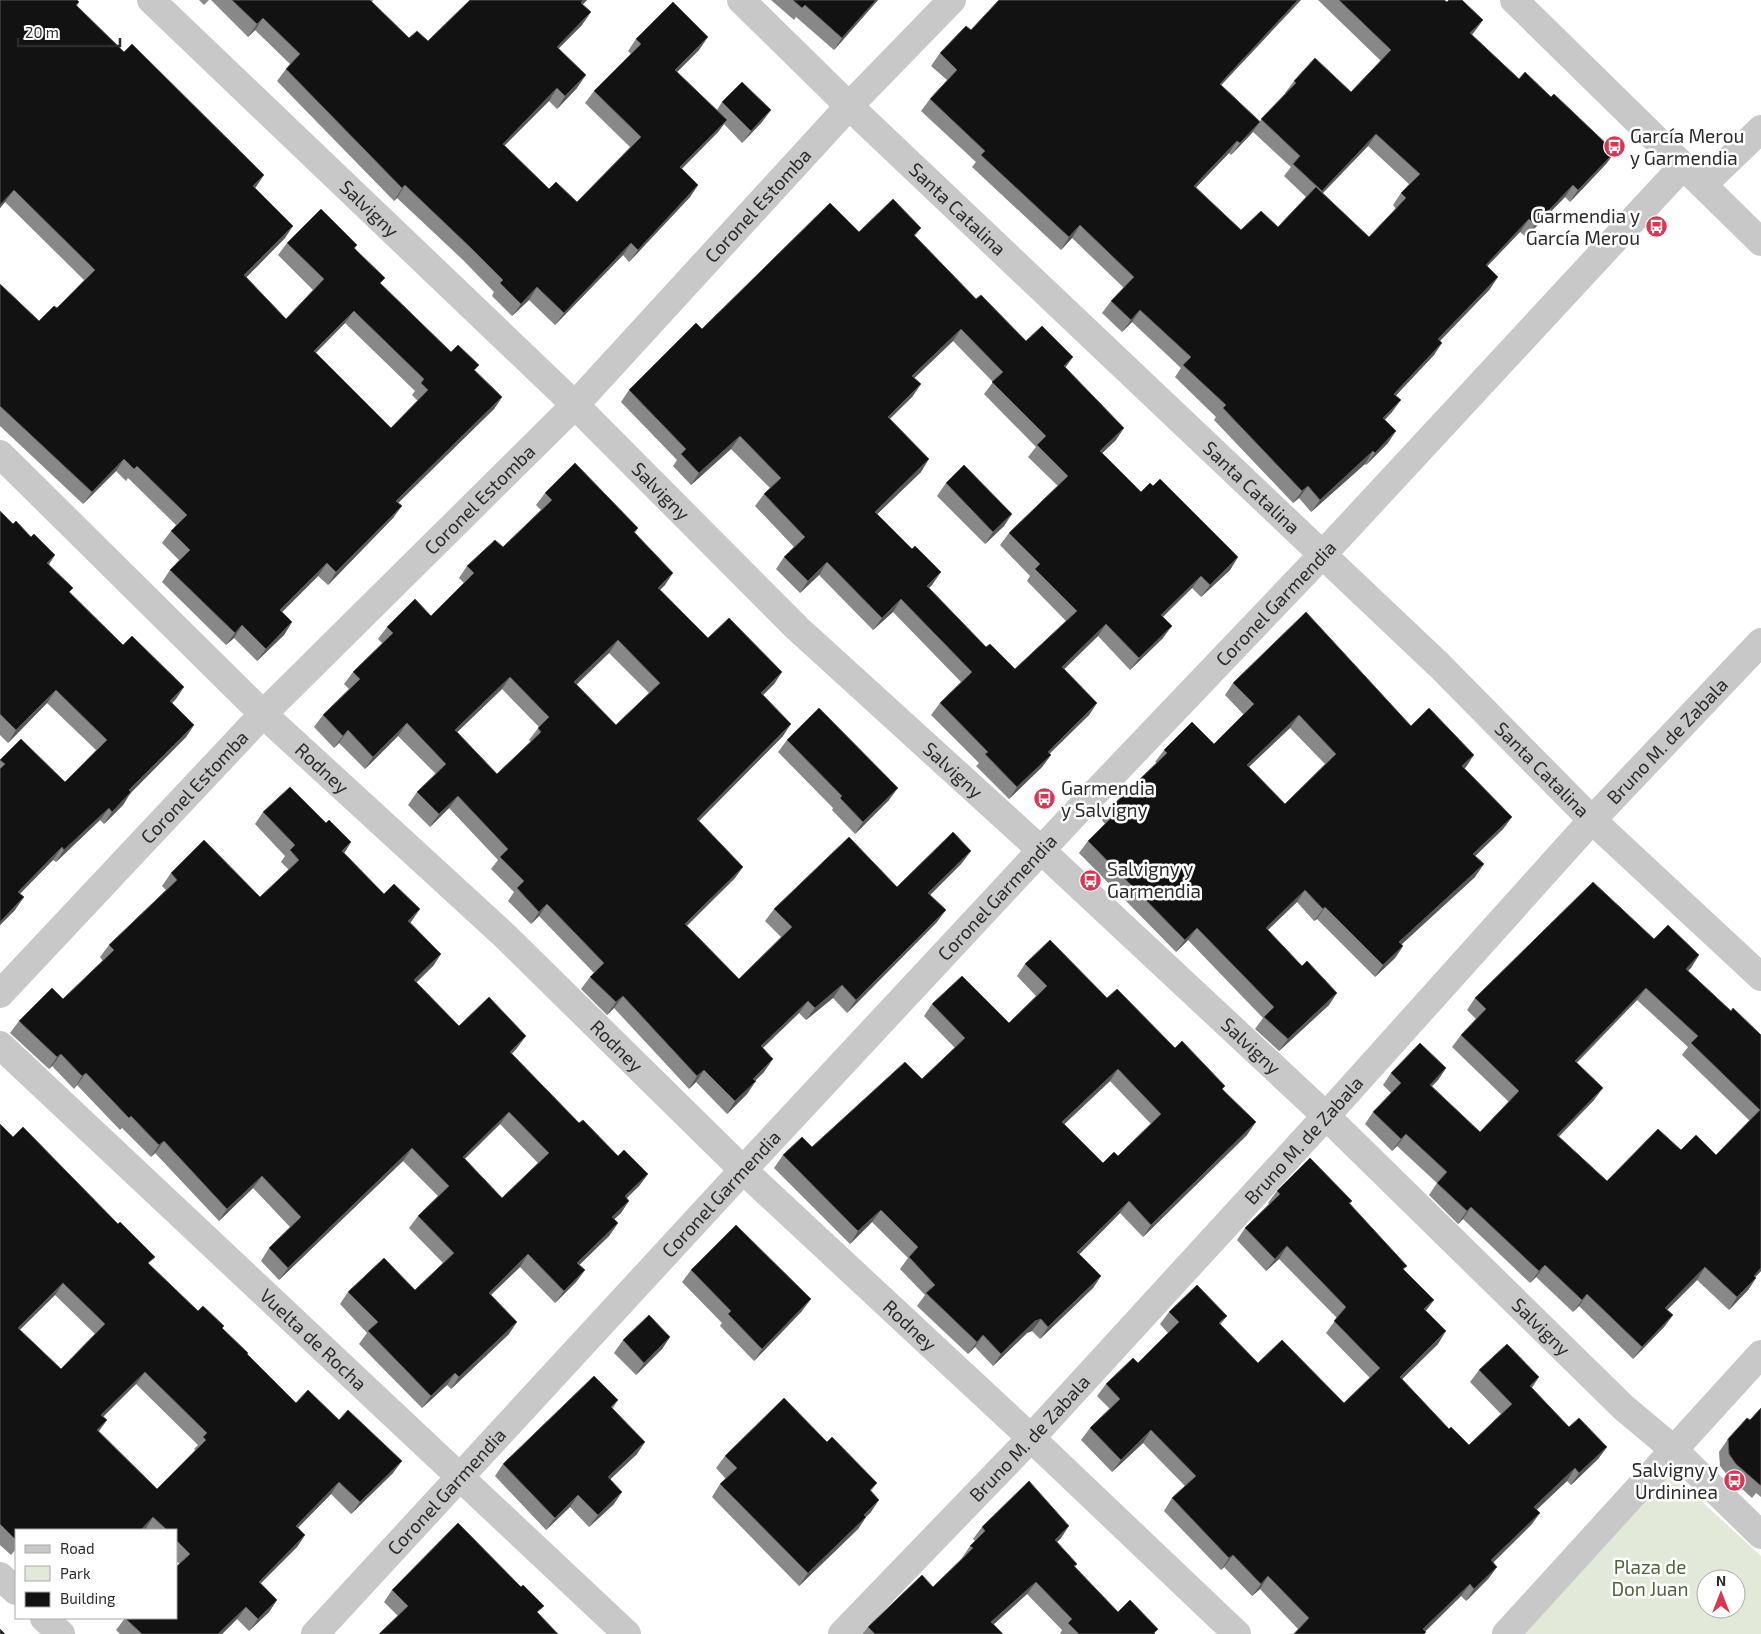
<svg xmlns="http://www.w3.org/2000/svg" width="1761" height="1634" viewBox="0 0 1761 1634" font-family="'Exo 2',sans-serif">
<rect width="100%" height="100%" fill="#fff"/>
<path fill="#e3e9d9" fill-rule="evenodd" d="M1671,1473L1761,1556V1634H1523ZM1706,1579H1736V1609H1706Z"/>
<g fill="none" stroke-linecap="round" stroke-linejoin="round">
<g stroke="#c8c8c8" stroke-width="28">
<path id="s1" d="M151,0L575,405L797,628L1042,851L1326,1116L1623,1407L1673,1449L1761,1535"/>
<path id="s2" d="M741,0L849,106L1440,666L1592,820L1761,977"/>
<path d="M1514,0L1761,242"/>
<path d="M1703,185L1761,129"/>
<path id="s3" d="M0,454L263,714L505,936L743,1170L1031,1438L1237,1634"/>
<path id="s4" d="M0,994L263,714L575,405L849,106L952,0"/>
<path id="s5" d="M0,1045L627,1634"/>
<path d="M0,1576L16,1591"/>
<path d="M44,1618L61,1634"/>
<path id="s6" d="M315,1634L743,1170L1073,816L1324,553L1683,166"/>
<path id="s7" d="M842,1634L1031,1438L1326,1116L1592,820L1761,642"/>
<path d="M1506,1634L1761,1354"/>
</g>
</g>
<g fill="#888" fill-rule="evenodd">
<path d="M0,0L79,2L77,6L255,188L285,238L246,277L286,319L313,290L278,255L287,243L357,245L355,248L381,284L451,352L479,365L475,370L502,397L494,409L398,502L393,518L328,585L318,576L282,612L292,622L284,635L257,661L234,638L226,645L162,582L170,570L179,560L162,543L171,531L176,525L128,478L126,481L116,471L83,504L0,426V284L39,321L57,308L84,280L5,202L0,208ZM345,323L415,391L412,395L418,401L391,428L316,353Z"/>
<path d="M199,0H209L204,5Z"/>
<path d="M211,0H373L372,2L409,38L428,41L470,0H587L583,4L582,25L559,48L577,88L557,109L549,101L504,146L549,189L577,202L630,147L585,103L594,91L631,54L628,51L636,39L699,50L677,72L717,110L722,102L762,122L742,143L724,124L718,132L682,169L698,185L690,197L629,262L623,255L555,325L529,300L512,316L492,296L494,292L463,260L397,198L394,201L277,81L286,69L290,64L255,30L248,37Z"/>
<path d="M771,0H878L834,50L796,17L794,20Z"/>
<path d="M1318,0H1444L1447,2L1483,20L1472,35L1519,79L1551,97L1615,152L1606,164L1570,202L1565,197L1526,237L1520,232L1487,266L1490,289L1440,341L1434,355L1396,395L1392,412L1385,420L1388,443L1366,465L1365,464L1311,512L1299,498L1293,503L1214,420L1216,417L1175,377L1181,368L1132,322L1122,332L1102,313L1111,301L1124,288L1072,238L1061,250L972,167L976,162L921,111L930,99L947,80L931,66L940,53L971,30L1221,85L1260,121L1286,93H1285L1294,81L1351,92L1381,61ZM1253,132L1291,167L1284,176L1306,197L1278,227L1241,230L1196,187L1229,153L1231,155ZM1368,146L1409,184L1401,193L1393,205L1396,209L1369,237L1323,193Z"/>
<path d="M921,228L915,236L976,299L1026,341L1073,357L1065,368L1116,440L1102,453L1141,492L1153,486L1238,557L1230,570L1201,597L1192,588L1163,617V638L1130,670L1098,636L1064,669L1097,703L1089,715L1049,754L1051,755L1042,767L1009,799L976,766L979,763L931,715L940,703L961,682L893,612L873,630L819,575L800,593L776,569L784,557L794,547L755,506L764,494L770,488L731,449L691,485L673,466L677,460L621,402L629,390L702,329L859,232ZM953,341L993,382L984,394L1036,447L1028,457L1058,486L1009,533L1000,545L1030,576L1027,581L1066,621L1015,669L986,647L929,588L932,585L877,514L921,472L890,419L912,397L921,384L914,378Z"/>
<path d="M946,483L1004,526L985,544L937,496Z"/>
<path d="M545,493L638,528L635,533L665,585L660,589L708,638L782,672L774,684L763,695L783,736L699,821L743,867L734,879L687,926L739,979L781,937L765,921L774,909L897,887L962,863L930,895L937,922L847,1013L833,998L806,1020L799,1013L763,1048L764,1072L755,1081L747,1094L727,1114L696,1082L689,1089L614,1008L607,1015L581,989L590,977L594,973L539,916L531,924L508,901L514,892L491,869L498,860L449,808L430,827L408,805L417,792L436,774L398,736L365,769L339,743L334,748L314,727L323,715L349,689L344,684L353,672L383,644L378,639L387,627L431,616L464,583L459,578L467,566L503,547L541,510L536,505ZM609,653L649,693L616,725L576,684ZM502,689L539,727L529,740L531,742L497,774L457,732Z"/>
<path d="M0,511L13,524L55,555L49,564L70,592L123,645L184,687L172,703L194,725L186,737L131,792L123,805L104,824L100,820L56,862L53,860L20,893L15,910L0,925V760L65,782L96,750L47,703L8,743L0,735Z"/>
<path d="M1233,683L1411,726L1466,767L1464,768L1512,817L1503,829L1475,856V877L1402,944L1403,946L1395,958L1375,977L1317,919L1314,921L1297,902L1268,930L1329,1005L1279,1051L1255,1029L1263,1018L1188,940L1176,952L1079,853L1088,841L1105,824L1102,820L1110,808L1157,763L1155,762L1164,750L1214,744L1244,715L1225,695ZM1290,728L1325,764L1285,804L1249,767Z"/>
<path d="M787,740L889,800L855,834L832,810L833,808L778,752Z"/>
<path d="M263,812L326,823L351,842L344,853L441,954L433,966L416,982L459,1026L517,1048L512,1054L579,1123L618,1156L648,1174L639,1186L627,1198L621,1213L614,1219L618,1223L609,1236L579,1265L585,1270L576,1282L555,1303L520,1267L491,1295L509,1334L451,1389L447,1385L422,1408L359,1344L367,1333L340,1304L348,1292L415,1290L443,1263L409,1228L418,1216L438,1196L403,1161L279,1280L261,1261L269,1248L290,1227L253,1188L219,1221L155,1153L151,1157L122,1128L120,1130L77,1085L74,1089L52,1066L49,1069L10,1033L19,1021L63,999L103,961L100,957L109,945L166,890L162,886L171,873L260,897L289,870L281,862L285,856L255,824ZM500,1124L538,1163L502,1198L465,1159Z"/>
<path d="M1654,939L1699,955L1688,971L1731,1011L1761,1035V1271L1755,1277L1756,1278L1748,1290L1729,1310L1697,1280L1667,1310L1673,1315L1664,1327L1633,1359L1579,1306L1573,1312L1536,1277L1530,1283L1463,1219L1458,1224L1429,1195L1437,1183L1397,1146L1392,1151L1365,1124L1373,1112L1391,1093L1383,1085L1391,1073L1446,1068L1438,1080L1432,1086L1480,1132L1509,1102L1452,1047L1461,1035L1476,1019L1467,1010L1475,998ZM1637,1000L1688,1047L1682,1055L1750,1121L1716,1155L1681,1150L1607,1181L1559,1137L1594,1100L1577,1063Z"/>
<path d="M1025,964L1107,998L1175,1048L1223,1089L1247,1135L1143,1237L1120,1213L1079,1254L1101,1276L1093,1288L1040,1339L1032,1331L1027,1333L993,1366L975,1347L968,1354L917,1306L925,1295L900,1269L908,1258L872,1222L850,1244L774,1168L783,1155L812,1147L922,1079L955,1048L924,1016L932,1004L1009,1023L1036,996L1017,976ZM1110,1081L1151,1124L1118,1156L1103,1163L1064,1124Z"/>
<path d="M0,1124L198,1311L222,1328L247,1355L296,1403L393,1473L351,1514L331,1494L298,1527L305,1535L297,1547L261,1583L277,1600L269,1612L249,1631L237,1619L222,1634H120L116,1630L125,1618L180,1564L176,1561V1530H16V1549L11,1555L0,1545ZM55,1295L95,1334L61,1369L20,1330ZM136,1384L198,1445L194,1449L195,1450L157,1489L99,1431L107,1420L103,1416Z"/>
<path d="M1277,1191L1352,1201L1350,1204L1404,1270L1426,1311L1438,1344L1402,1379L1449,1429L1469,1445L1501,1414L1470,1382L1479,1370L1539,1377L1532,1388L1569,1427L1607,1447L1598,1459L1571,1485L1567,1481L1536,1509L1540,1513L1531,1525L1493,1563L1497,1567L1488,1579L1466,1601L1461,1596L1425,1632V1634H1293L1298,1629L1260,1589L1252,1596L1224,1567L1221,1570L1164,1511L1172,1498L1185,1486L1143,1443L1112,1472L1081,1440L1090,1428L1110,1409L1097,1396L1106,1384L1138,1363L1168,1333L1160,1324L1169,1312L1227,1316L1220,1325L1258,1363L1344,1403L1370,1378L1326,1333L1337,1318L1279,1259L1266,1271L1237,1240L1245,1228L1269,1204L1268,1203Z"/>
<path d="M691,1270L802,1311L754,1361L720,1326L722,1323L682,1282Z"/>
<path d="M670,1337L662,1349L636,1375L614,1353L623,1340Z"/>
<path d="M618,1400L613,1408L637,1454L610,1479L614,1504L589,1527L570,1507L546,1530L495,1476L503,1464Z"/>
<path d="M1761,1408V1497L1756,1493L1752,1498L1728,1476L1720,1466L1719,1452L1728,1439L1750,1420Z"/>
<path d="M827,1442L877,1483L871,1491V1512L866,1517L858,1529L799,1586L712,1497L720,1484L726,1479L716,1468L725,1456Z"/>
<path d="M982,1527L1061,1538L1057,1542L1077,1564L1075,1567L1118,1612L1155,1634H1060L1062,1630L1027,1594L994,1624L1003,1634H862L868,1627L933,1587L963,1559L962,1558L970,1546L975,1541L973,1539Z"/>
<path d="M392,1590L539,1614L398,1616L384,1602Z"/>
</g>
<g fill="#595959">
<path d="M583,0H587L572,15L581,3Z"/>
<path d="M876,0H878L834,50L842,38Z"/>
<path d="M1298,0H1301L1211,96L1220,84Z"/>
<path d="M591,12L582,25L548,59L557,47Z"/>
<path d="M263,18L255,30L248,37L257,24Z"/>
<path d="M1483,20L1474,32L1461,45L1470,33Z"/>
<path d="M708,37L699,50L667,82L675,70Z"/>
<path d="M586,75L577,88L557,109L565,96Z"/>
<path d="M557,88L549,101L494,156L503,144Z"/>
<path d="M771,110L762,122L742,143L751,131Z"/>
<path d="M727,120L718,132L671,179L680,167Z"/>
<path d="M1260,122L1251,134L1231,155L1240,143Z"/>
<path d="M1376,134L1368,146L1313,203L1322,191Z"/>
<path d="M1237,141L1229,153L1186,198L1194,186Z"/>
<path d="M1615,152L1606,164L1570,202L1578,190Z"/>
<path d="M264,175L256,187L245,198L253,186Z"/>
<path d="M405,185L397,198L394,201L402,188Z"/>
<path d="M698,185L690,197L629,262L638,250Z"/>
<path d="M1573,185L1565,197L1526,237L1535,225Z"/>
<path d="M14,190L5,202L0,208V205Z"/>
<path d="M1529,219L1520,232L1477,277L1486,265Z"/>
<path d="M1080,225L1072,238L1061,250L1069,237Z"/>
<path d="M293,226L285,238L236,288L244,275Z"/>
<path d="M631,243L623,255L555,325L564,313Z"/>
<path d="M1498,277L1490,289L1430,351L1438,339Z"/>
<path d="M537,287L529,300L512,316L521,304Z"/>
<path d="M1140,310L1132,322L1122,332L1131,320Z"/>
<path d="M354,311L345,323L305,363L314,351Z"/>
<path d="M961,329L953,341L904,388L912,376Z"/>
<path d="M1442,343L1434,355L1386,406L1394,394Z"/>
<path d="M1073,357L1064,369V366Z"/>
<path d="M921,384L912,397L879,429L888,417Z"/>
<path d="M502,397L494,409L388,513L396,501Z"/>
<path d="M1401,400L1392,412L1374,430L1383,418Z"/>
<path d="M1124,428L1116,440L1092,463L1100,451Z"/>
<path d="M1396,431L1388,443L1366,465L1375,453Z"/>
<path d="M740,436L731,449L691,485L699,473Z"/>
<path d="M1373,451L1365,464L1311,512L1320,500Z"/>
<path d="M124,459L116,471L83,504L92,492Z"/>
<path d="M929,459L921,472L867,524L875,512Z"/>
<path d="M1308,486L1299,498L1293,503L1302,491Z"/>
<path d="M402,506L393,518L328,585L336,572Z"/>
<path d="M1012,514L1004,526L985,544L993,532Z"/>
<path d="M55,555L47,567V563Z"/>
<path d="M1238,557L1230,570L1201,597L1210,585Z"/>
<path d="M827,562L819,575L800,593L808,581Z"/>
<path d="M327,563L318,576L271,623L280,610Z"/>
<path d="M941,572L932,585L918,598L927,586Z"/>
<path d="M673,573L665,585L650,600L658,588Z"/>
<path d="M1201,576L1192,588L1152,627L1161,615Z"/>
<path d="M901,599L893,612L873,630L882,618Z"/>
<path d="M292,622L284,635L257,661L266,649Z"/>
<path d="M1106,624L1098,636L1054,679L1062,667Z"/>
<path d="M242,625L234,638L226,645L235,633Z"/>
<path d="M1172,626L1163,638L1130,670L1139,658Z"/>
<path d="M618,640L609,653L566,695L574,682Z"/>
<path d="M782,672L774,684L753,705L761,693Z"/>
<path d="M510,677L502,689L446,743L455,730Z"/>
<path d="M184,687L176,699L162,714L170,701Z"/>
<path d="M56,690L47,703L8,743L16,730Z"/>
<path d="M1097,703L1089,715L1039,764L1048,752Z"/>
<path d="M1299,715L1290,728L1238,777L1247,765Z"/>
<path d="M407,723L398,736L365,769L373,757Z"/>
<path d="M791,724L783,736L688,832L697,819Z"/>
<path d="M194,725L186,737L121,803L129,790Z"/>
<path d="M348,730L339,743L334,748L343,736Z"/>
<path d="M1051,755L1042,767L1009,799L1017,787Z"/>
<path d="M1474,755L1466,767L1453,778L1462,766Z"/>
<path d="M898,788L889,800L855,834L863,822Z"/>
<path d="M131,792L123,805L104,824L112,812Z"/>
<path d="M458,796L449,808L430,827L439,814Z"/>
<path d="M109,808L100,820L56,862L64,850Z"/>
<path d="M1512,817L1503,829L1465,866L1473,854Z"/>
<path d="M351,842L343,855L342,851Z"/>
<path d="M62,847L53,860L10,904L18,892Z"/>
<path d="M971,851L962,863L920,905L928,893Z"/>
<path d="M1484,864L1475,877L1391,954L1399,942Z"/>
<path d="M743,867L734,879L676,936L685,924Z"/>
<path d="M1305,890L1297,902L1257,940L1266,928Z"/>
<path d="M24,897L15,910L0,925V922Z"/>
<path d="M547,904L539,916L531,924L539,912Z"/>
<path d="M1325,907L1317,919L1314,921L1323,909Z"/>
<path d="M420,909L411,922L400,933L408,921Z"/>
<path d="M946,910L937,922L847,1013L856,1000Z"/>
<path d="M1197,928L1188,940L1176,952L1185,940Z"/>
<path d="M1403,946L1395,958L1375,977L1383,965Z"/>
<path d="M441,954L433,966L406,993L414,980Z"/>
<path d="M1699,955L1691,968L1678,981L1686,969Z"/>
<path d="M842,985L833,998L806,1020L815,1008Z"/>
<path d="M1646,988L1637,1000L1566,1073L1575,1061Z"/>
<path d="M1337,993L1329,1005L1279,1051L1288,1039Z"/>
<path d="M623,996L614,1008L607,1015L616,1002Z"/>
<path d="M808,1001L799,1013L752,1058L761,1046Z"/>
<path d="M526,1036L517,1048L501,1064L510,1052Z"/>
<path d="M61,1054L52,1066L49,1069L57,1057Z"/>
<path d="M773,1059L764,1072L744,1091L753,1079Z"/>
<path d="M1446,1068L1438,1080L1421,1097L1430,1085Z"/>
<path d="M1118,1069L1110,1081L1054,1134L1062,1122Z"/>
<path d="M704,1070L696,1082L689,1089L697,1076Z"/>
<path d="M86,1073L74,1089L82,1076Z"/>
<path d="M756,1081L747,1094L727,1114L735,1101Z"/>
<path d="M1603,1088L1594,1100L1548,1147L1557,1135Z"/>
<path d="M509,1112L500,1124L454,1169L463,1157Z"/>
<path d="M1256,1122L1247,1135L1143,1237L1151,1225Z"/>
<path d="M1406,1134L1397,1146L1392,1151L1401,1139Z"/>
<path d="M164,1141L155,1153L151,1157L159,1145Z"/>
<path d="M412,1148L403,1161L279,1280L288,1268Z"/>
<path d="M648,1174L639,1186L616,1208L625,1196Z"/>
<path d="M262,1176L253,1188L219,1221L227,1209Z"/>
<path d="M629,1201L621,1213L603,1230L612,1217Z"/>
<path d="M1129,1201L1120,1213L1069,1265L1077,1252Z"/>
<path d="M1471,1207L1463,1219L1458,1224L1467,1211Z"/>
<path d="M881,1210L872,1222L850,1244L858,1231Z"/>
<path d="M618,1223L609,1236L569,1275L577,1263Z"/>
<path d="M1287,1246L1279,1259L1266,1271L1275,1259Z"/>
<path d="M528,1254L520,1267L480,1305L489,1293Z"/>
<path d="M1545,1265L1536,1277L1530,1283L1539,1271Z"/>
<path d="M1705,1267L1697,1280L1657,1320L1665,1308Z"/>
<path d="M1761,1268V1271L1745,1288L1754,1276Z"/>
<path d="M585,1270L576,1282L555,1303L564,1291Z"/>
<path d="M1101,1276L1093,1288L1040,1339L1048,1327Z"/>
<path d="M1756,1278L1748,1290L1729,1310L1737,1297Z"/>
<path d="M63,1283L55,1295L9,1340L18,1328Z"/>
<path d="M1587,1294L1579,1306L1573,1312L1582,1300Z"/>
<path d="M811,1299L802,1311L754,1361L762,1349Z"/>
<path d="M1434,1300L1425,1312L1424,1309Z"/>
<path d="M1673,1315L1664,1327L1633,1359L1642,1347Z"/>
<path d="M1041,1319L1032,1331L1027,1333L993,1366L1001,1354L1035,1321Z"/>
<path d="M517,1322L509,1334L451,1389L459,1377Z"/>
<path d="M1446,1331L1438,1344L1392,1389L1400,1377Z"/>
<path d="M983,1335L975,1347L968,1354L977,1342Z"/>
<path d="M670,1337L662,1349L636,1375L644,1363Z"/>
<path d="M145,1372L136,1384L93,1427L101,1415Z"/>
<path d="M455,1373L447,1385L422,1408L431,1396Z"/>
<path d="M1539,1377L1530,1389V1386Z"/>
<path d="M107,1420L98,1432L97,1430Z"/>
<path d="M1151,1430L1143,1443L1112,1472L1121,1460Z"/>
<path d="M645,1442L637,1454L600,1489L608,1477Z"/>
<path d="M1607,1447L1598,1459L1571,1485L1579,1473Z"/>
<path d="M402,1461L393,1473L351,1514L360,1502Z"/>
<path d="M1575,1468L1567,1481L1526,1520L1534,1507Z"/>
<path d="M339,1482L331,1494L288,1538L296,1526Z"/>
<path d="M622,1492L614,1504L589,1527L598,1515Z"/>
<path d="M578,1495L570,1507L546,1530L555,1518Z"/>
<path d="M879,1500L871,1512L855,1527L864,1515Z"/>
<path d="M1540,1513L1531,1525L1482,1573L1491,1560Z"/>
<path d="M153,1517L145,1530H141Z"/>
<path d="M866,1517L858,1529L799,1586L808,1573Z"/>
<path d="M1069,1526L1061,1538L1046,1553L1055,1540Z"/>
<path d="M305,1535L297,1547L250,1594L259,1582Z"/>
<path d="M1233,1555L1224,1567L1221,1570L1229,1558Z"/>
<path d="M1497,1567L1488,1579L1466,1601L1474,1589Z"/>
<path d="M1268,1576L1260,1589L1252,1596L1261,1584Z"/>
<path d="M1036,1582L1027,1594L983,1634L991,1622Z"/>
<path d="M1470,1584L1461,1596L1422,1634L1423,1629Z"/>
<path d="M277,1600L269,1612L249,1631L258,1619Z"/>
<path d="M246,1607L237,1619L222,1634H218Z"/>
</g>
<g fill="#121212" stroke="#595959" fill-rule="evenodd">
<path d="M0,0H77L79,2L76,5L124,52L132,44L264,175L253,186L293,226L244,275L286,319L324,279L287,243L321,209L357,245L354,248L385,278L380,283L451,352L458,345L479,365L474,370L502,397L396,501L402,506L336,572L327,563L280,610L292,622L266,649L242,625L235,633L170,570L190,550L171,531L187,515L137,466L134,469L124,459L92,492L0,406V284L39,321L54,306L57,308L95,270L14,190L0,205ZM354,311L424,379L421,383L428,390L391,428L314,351Z"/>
<path d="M232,0H370L409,38L417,31L428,41L470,0H583L581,3L591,12L557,47L586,75L565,96L557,88L503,144L549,189L556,182L577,202L641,137L594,91L641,44L636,39L673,2L708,37L675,70L727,120L680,167L698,185L638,250L631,243L564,313L537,287L521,304L500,283L503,280L471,248L405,185L402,188L286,69L300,54L263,18L257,24Z"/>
<path d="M793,0H876L842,38L805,5L802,8Z"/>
<path d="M999,0H1298L1220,84L1260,122L1240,143L1237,141L1194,186L1241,230L1261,211L1278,227L1316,187L1369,237L1406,198L1401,193L1420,174L1376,134L1322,191L1293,164L1300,156L1261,119L1296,83L1294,81L1315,58L1351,92L1391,50L1339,0H1444L1447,2L1449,0H1462L1483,20L1470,33L1519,79L1525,72L1551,97L1554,94L1615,152L1578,190L1573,185L1535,225L1529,219L1486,265L1498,277L1438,339L1442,343L1394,394L1401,400L1383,418L1396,431L1375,453L1373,451L1320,500L1308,486L1302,491L1223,408L1226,405L1183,365L1191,357L1140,310L1131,320L1111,301L1134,277L1080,225L1069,237L981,155L985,151L930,99L957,70L940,53L966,26L971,30Z"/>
<path d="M742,82L771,110L751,131L722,102Z"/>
<path d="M893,199L921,228L914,235L976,299L981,295L1026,341L1042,326L1073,357L1064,366L1124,428L1100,451L1141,492L1150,483L1153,486L1160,479L1238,557L1210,585L1201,576L1161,615L1172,626L1139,658L1106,624L1062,667L1097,703L1048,752L1051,755L1017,787L985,754L988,752L940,703L972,672L901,599L882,618L827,562L808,581L784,557L805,537L764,494L781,478L740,436L699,473L681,454L686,449L629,390L696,323L702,329L830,203L859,232ZM961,329L1003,372L992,382L1046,436L1037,445L1068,476L1009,533L1040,564L1035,569L1077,611L1015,669L990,644L986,647L927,586L941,572L915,546L912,549L875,512L929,459L888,417L921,384L912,376Z"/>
<path d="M575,463L638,528L634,532L673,573L658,588L708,638L729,618L782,672L761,693L791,724L697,819L743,867L685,924L739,979L792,927L774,909L849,837L897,887L953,832L971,851L928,893L946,910L856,1000L842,985L815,1008L808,1001L761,1046L773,1059L753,1079L756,1081L735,1101L704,1070L697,1076L623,996L616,1002L590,977L604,963L547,904L539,912L517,888L524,881L500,857L508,849L458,796L439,814L417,792L446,764L407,723L373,757L348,730L343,736L323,715L360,679L353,672L393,633L387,627L415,599L431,616L474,573L467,566L495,540L503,547L552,500L545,493ZM618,640L660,683L616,725L574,682ZM510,677L549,717L538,728L541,732L497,774L455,730Z"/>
<path d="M964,465L1012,514L993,532L946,483Z"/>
<path d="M0,511L13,524L16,521L31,537L34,534L55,555L47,563L73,588L69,592L123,645L132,636L184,687L170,701L194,725L129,790L131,792L112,812L109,808L64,850L62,847L18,892L24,897L0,922V769L5,764L0,760L21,739L65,782L107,740L56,690L16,730L0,714Z"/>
<path d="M1306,612L1411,726L1429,708L1474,755L1462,766L1512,817L1473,854L1484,864L1399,942L1403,946L1383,965L1325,907L1323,909L1305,890L1266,928L1302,966L1307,961L1337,993L1288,1039L1264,1017L1274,1007L1197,928L1185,940L1088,841L1116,813L1110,808L1167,753L1164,750L1192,722L1214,744L1254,704L1233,683ZM1299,715L1336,754L1285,804L1247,765Z"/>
<path d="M819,708L898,788L863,822L840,798L842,796L787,740Z"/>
<path d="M290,787L326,823L329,820L351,842L342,851L384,894L394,884L420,909L408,921L441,954L414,980L459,1026L489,997L526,1036L510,1052L579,1123L583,1120L618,1156L624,1150L648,1174L625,1196L629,1201L612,1217L618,1223L577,1263L585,1270L564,1291L528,1254L489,1293L517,1322L459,1377L455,1373L431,1396L368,1331L378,1322L348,1292L384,1258L415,1290L454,1253L418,1216L449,1186L412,1148L288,1268L269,1248L301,1217L262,1176L227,1209L164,1141L159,1145L131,1116L129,1118L86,1073L82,1076L61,1054L57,1057L19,1021L52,988L63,999L114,950L109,945L177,880L171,873L204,840L260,897L299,860L290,850L295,845L263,812ZM509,1112L549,1153L502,1198L463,1157Z"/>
<path d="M1593,882L1654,939L1668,925L1699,955L1686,969L1731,1011L1733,1008L1761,1035V1268L1754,1276L1756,1278L1737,1297L1705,1267L1665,1308L1673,1315L1642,1347L1587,1294L1582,1300L1545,1265L1539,1271L1471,1207L1467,1211L1437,1183L1447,1172L1406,1134L1401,1139L1373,1112L1401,1083L1391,1073L1420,1043L1446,1068L1430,1085L1480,1132L1519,1091L1461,1035L1486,1009L1475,998ZM1646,988L1698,1036L1691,1043L1760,1110L1716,1155L1696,1135L1681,1150L1658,1129L1607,1181L1557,1135L1603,1088L1575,1061Z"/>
<path d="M1050,940L1107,998L1117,989L1175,1048L1182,1041L1225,1086L1222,1089L1256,1122L1151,1225L1129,1201L1077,1252L1101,1276L1048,1327L1041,1319L1035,1321L1001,1354L983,1335L977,1342L926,1293L935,1285L909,1257L918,1247L881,1210L858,1231L783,1155L802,1137L812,1147L905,1062L922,1079L965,1038L932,1004L962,976L1009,1023L1047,986L1025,964ZM1118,1069L1161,1114L1118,1156L1114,1152L1103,1163L1062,1122Z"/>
<path d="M0,1124L13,1137L23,1127L118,1224L120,1222L155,1257L148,1263L198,1311L203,1306L224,1326L222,1328L248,1353L247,1354L296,1403L308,1390L339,1420L348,1410L402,1461L360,1502L339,1482L296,1526L305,1535L259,1582L277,1600L258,1619L246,1607L218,1634H142L125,1618H176V1567L190,1554L176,1540V1530H167L153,1517L141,1530H16V1540L0,1524ZM63,1283L105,1324L61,1369L18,1328ZM145,1372L207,1433L203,1437L206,1440L157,1489L97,1430L107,1420L101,1415Z"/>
<path d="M1310,1158L1352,1201L1349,1203L1407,1266L1403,1269L1434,1300L1424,1309L1446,1331L1400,1377L1449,1429L1451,1427L1469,1445L1512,1404L1479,1370L1507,1344L1539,1377L1530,1386L1569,1427L1579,1418L1607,1447L1579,1473L1575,1468L1534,1507L1540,1513L1491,1560L1497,1567L1474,1589L1470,1584L1423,1629L1426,1632L1424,1634H1294L1309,1618L1268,1576L1261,1584L1233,1555L1229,1558L1172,1498L1196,1476L1151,1430L1121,1460L1090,1428L1120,1399L1106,1384L1133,1358L1138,1363L1179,1322L1169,1312L1197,1285L1227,1316L1219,1323L1258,1363L1282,1340L1344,1403L1380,1368L1334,1321L1346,1307L1287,1246L1275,1259L1245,1228L1280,1194L1277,1191Z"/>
<path d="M736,1225L811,1299L762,1349L728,1314L731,1311L691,1270Z"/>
<path d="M649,1315L670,1337L644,1363L623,1340Z"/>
<path d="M594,1376L618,1400L611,1407L645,1442L608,1477L622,1492L598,1515L578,1495L555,1518L503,1464Z"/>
<path d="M784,1398L827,1442L832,1437L877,1483L870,1490L879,1500L864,1515L866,1517L808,1573L720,1484L737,1468L725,1456Z"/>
<path d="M1761,1408V1485H1760L1736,1464L1729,1454L1728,1439L1747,1418L1750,1420Z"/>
<path d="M1029,1481L1069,1526L1055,1540L1077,1564L1074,1566L1118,1612L1130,1600L1158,1629L1154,1633L1155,1634H1079L1068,1623L1072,1619L1036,1582L991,1622L1003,1634H875L868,1627L922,1575L933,1587L973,1548L970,1546L985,1531L982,1527Z"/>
<path d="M458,1523L521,1587L523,1585L544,1606L537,1612L558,1634H379L408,1606L392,1590Z"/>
<path d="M0,1629L5,1634H0Z"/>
</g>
<defs>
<symbol id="bus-disc" viewBox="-11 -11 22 22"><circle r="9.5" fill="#db3552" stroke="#fff"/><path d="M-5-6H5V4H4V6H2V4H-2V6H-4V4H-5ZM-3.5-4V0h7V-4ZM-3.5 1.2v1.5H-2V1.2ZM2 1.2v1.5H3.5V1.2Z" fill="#fff"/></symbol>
</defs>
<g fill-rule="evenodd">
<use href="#bus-disc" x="1602" y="134" width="25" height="25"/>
<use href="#bus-disc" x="1644" y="214" width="25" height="25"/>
<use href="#bus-disc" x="1032" y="786" width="25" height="25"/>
<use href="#bus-disc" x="1078" y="868" width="25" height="25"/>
<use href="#bus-disc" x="1722" y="1468" width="25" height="25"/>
</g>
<g text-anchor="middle" stroke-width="5" stroke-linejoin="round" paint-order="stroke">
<g font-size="19" fill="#2b2b2b" stroke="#fff" text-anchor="start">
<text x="1630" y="143">García Merou<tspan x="1630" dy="22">y Garmendia</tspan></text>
<text x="1640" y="223" text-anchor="end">Garmendia y<tspan x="1640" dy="22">García Merou</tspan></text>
<text x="1061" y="795">Garmendia<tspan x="1061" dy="22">y Salvigny</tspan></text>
<text x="1107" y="876">Salvigny y<tspan x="1107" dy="22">Garmendia</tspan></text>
<text x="1718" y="1477" text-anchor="end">Salvigny y<tspan x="1718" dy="22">Urdininea</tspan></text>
</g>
<g font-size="19" fill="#2b2b2b" stroke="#fff">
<text dy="7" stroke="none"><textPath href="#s4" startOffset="1094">Coronel Estomba</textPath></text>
<text dy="7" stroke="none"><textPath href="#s1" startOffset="302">Salvigny</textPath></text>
<text dy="7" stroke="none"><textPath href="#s2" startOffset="301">Santa Catalina</textPath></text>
<text dy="7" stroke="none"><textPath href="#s2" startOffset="706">Santa Catalina</textPath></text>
<text dy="7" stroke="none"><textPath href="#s1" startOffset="708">Salvigny</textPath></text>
<text dy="7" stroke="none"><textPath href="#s4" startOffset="689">Coronel Estomba</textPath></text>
<text dy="7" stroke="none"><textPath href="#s6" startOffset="1409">Coronel Garmendia</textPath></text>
<text dy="7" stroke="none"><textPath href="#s7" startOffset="1216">Bruno M. de Zabala</textPath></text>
<text dy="7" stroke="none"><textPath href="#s3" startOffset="450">Rodney</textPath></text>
<text dy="7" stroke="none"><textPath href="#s1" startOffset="1112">Salvigny</textPath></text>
<text dy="7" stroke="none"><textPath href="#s2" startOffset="1111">Santa Catalina</textPath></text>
<text dy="7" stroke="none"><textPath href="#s4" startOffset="284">Coronel Estomba</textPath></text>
<text dy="7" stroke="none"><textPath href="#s6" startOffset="1004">Coronel Garmendia</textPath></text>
<text dy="7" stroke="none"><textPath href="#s3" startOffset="855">Rodney</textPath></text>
<text dy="7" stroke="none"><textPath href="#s1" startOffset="1518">Salvigny</textPath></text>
<text dy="7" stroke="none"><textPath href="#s7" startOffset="676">Bruno M. de Zabala</textPath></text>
<text dy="7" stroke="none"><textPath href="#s6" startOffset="599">Coronel Garmendia</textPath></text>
<text dy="7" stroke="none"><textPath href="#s3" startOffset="1260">Rodney</textPath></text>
<text dy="7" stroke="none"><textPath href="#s1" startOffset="1922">Salvigny</textPath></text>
<text dy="7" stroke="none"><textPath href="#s5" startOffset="430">Vuelta de Rocha</textPath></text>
<text dy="7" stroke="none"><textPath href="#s7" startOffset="271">Bruno M. de Zabala</textPath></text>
<text dy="7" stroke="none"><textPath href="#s6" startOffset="194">Coronel Garmendia</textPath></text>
</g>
<g font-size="19" fill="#53643c" stroke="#fff">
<text x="1650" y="1574">Plaza de<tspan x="1650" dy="22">Don Juan</tspan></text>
</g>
</g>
<rect x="15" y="1529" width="162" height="90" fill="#ffffff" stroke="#aaaaaa"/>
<rect x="25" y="1545" width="25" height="8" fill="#c8c8c8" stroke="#aaaaaa"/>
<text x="60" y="1554" font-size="15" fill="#2b2b2b">Road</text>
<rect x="25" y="1566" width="25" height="15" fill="#e3e9d9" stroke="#aaaaaa"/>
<text x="60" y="1579" font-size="15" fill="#2b2b2b">Park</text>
<rect x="25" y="1592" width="25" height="15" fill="#121212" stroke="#aaaaaa"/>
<text x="60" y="1604" font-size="15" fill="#2b2b2b">Building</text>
<g transform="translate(1721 1594)"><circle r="24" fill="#ffffff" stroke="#aaaaaa"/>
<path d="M0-4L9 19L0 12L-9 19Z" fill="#db3552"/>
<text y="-8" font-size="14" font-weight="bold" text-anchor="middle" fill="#2b2b2b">N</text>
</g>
<path d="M18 38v8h102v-8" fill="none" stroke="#2b2b2b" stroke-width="2.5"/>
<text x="25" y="38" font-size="15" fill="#2b2b2b" stroke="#ffffff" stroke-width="4" paint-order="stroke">20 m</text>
</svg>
